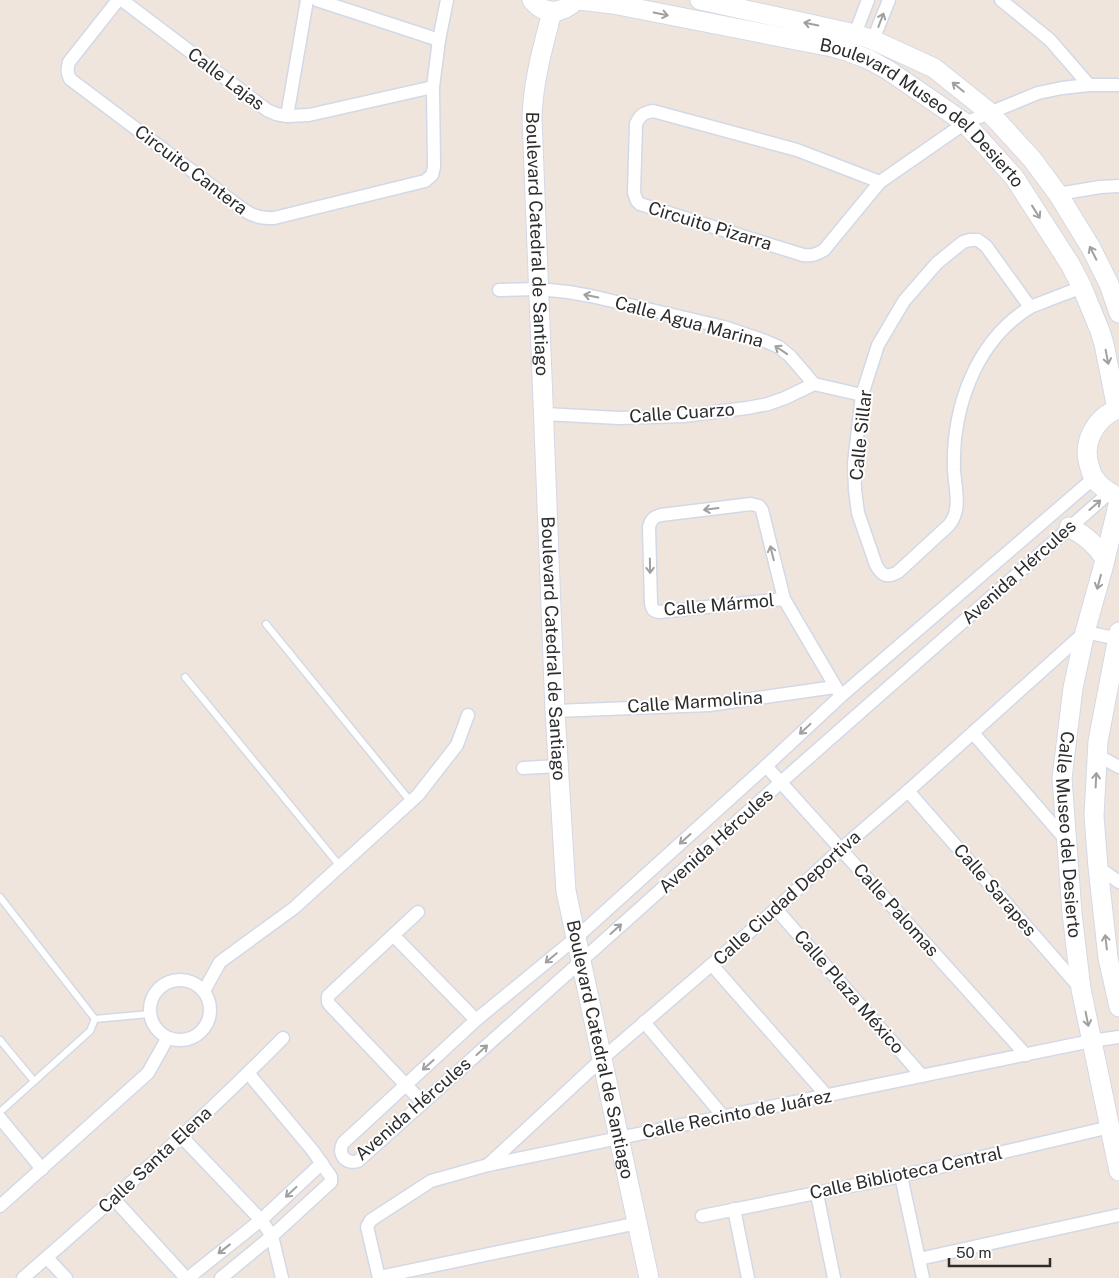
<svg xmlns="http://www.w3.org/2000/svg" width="1119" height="1278" viewBox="0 0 1119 1278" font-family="'Public Sans',sans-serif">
<rect width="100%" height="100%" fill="#efe5dd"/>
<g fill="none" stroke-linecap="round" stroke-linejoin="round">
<defs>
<g id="lane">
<path d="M266,624L411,802"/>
<path d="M185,677L340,866"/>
<path d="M0,897L95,1019"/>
<path d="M95,1019L149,1014"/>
<path d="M0,1040L34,1081"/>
<path d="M0,1112L90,1031L95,1019"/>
</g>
<g id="street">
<path d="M118,0L69,62C67,69 67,73 70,79L244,210C254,217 262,218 274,218L425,181L432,175L434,167L433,87L439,40L447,0"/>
<path d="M122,0L267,110L276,114L287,116L309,115L433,87"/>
<path d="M317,0L439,40"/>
<path d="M1001,0L1050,40L1089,85"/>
<path d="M855,34L868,0"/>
<path d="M873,40L889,0"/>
<path d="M287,116L307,0"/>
<path d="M880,182L797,150L653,111C643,113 640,115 636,124L634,193L637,201L640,204L803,255C811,256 816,255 824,250L880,182L965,123L1038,93L1062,88L1089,85H1119"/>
<path d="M1058,194L1100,187L1119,186"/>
<path d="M499,290L539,289L568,292L591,296L724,327L765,341L779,347L790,356L814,384L862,395"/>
<path d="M1030,307L986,246L978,240H970L963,242L937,263L904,301L878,345L862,395L854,463L855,490L858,513L876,565C882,576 887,578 898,572L949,525C962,510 955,488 954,470C952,409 975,342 1029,308C1034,305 1041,303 1046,301C1058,296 1070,292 1082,287"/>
<path d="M544,414L619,418L683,416L747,408L768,404L785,398L814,384"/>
<path d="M1094,478L841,696L766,766L577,937L476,1020L343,1143C337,1154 346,1165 358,1161L781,782L1109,493"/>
<path d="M784,599L659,612C653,611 652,609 651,603L649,527C651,520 653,517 661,515L751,504L759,506L762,510L784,599L841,696"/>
<path d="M555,711L709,705L835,687"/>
<path d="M973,733L1066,840"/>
<path d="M1097,755L1119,767"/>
<path d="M766,766L1026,1055"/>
<path d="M523,768L558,766"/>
<path d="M908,791L1081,989"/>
<path d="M1098,867L1119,882"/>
<path d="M776,909L922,1076"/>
<path d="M418,912L328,996V1002L330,1005L423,1103"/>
<path d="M394,936L476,1020"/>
<path d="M712,965L827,1096"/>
<circle cx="180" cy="1010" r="30"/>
<path d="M204,991L220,962L294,908L418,795L457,745L468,715"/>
<path d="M644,1022L723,1116"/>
<path d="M0,1118L42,1169"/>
<path d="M181,1136L261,1220L272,1236L282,1278"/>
<path d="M488,1165L603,1058L776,909L841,849L908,791L1085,632L1119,639"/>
<path d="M901,1176L923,1278"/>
<path d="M817,1194L834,1278"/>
<path d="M114,1199L186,1278"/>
<path d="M0,1206L148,1073L167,1039"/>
<path d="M734,1209L748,1278"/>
<path d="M702,1216L901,1176L1110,1127"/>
<path d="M47,1258L66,1278"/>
<path d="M919,1259L1119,1215"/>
<path d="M379,1277L638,1223"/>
<path d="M23,1278C112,1201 200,1122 283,1038"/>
<path d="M188,1278L261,1220L322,1163"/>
<path d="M221,1278L272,1236L331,1182V1177L313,1151L248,1073"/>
<path d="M379,1278L368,1231L367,1227L371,1220L431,1181L488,1165L1091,1041L1119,1037"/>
</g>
<g id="secondary">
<path d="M532,0C545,16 562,14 576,0"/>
<path id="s1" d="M579,0L613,4L832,47L849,52L868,59L888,70L965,123L1014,177L1070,264L1082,287L1100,331L1104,344L1117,409"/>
<path d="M700,0L855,34L873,40L934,68L989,112L1032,159L1058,194L1091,248L1109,284L1119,313"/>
<path id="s2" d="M552,12C543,47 533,81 532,118L555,711L566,891L649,1278"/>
<path d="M1119,408C1095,418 1081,443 1090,468C1091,471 1092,476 1095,479C1100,487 1110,493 1119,497"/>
<path id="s3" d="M1119,501L1104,564L1085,632L1073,688L1062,778L1072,913L1081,989L1119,1171"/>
<path d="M1069,527C1085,535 1096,544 1105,559"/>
<path d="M1119,632L1098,741L1094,816L1098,867L1108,958L1119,1007"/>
</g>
</defs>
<use href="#lane" stroke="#d2d9e6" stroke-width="9"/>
<use href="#street" stroke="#d2d9e6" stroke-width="15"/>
<use href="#secondary" stroke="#d2d9e6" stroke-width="21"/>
<use href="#lane" stroke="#fff" stroke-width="6"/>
<use href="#street" stroke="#fff" stroke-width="12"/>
<use href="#secondary" stroke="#fff" stroke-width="19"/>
</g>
<defs><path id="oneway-shaft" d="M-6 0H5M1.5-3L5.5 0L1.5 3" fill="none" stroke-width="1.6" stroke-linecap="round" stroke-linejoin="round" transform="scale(1.25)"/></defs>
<g stroke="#a0a0a0">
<use href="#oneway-shaft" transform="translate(661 14) rotate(11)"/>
<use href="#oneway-shaft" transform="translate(881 20) rotate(-69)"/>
<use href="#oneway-shaft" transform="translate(811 24) rotate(-168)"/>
<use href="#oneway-shaft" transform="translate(958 87) rotate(-141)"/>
<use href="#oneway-shaft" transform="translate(1036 212) rotate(58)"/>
<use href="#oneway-shaft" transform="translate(1093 253) rotate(-117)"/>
<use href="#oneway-shaft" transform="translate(591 296) rotate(-168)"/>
<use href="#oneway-shaft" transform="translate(781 350) rotate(-146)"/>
<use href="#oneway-shaft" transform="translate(1107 357) rotate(79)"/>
<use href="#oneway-shaft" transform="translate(1095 505) rotate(-41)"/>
<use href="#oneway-shaft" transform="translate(711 509) rotate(173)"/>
<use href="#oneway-shaft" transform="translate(772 553) rotate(-104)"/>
<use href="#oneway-shaft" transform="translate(650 566) rotate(89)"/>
<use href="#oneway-shaft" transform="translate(1099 582) rotate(105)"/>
<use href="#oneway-shaft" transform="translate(805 729) rotate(137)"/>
<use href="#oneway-shaft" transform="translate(1096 780) rotate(-87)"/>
<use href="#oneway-shaft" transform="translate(685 839) rotate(138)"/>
<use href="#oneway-shaft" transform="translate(616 929) rotate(-42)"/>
<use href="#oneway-shaft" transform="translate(1106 942) rotate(-97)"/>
<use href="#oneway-shaft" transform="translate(551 958) rotate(140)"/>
<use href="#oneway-shaft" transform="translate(1087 1019) rotate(79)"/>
<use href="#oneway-shaft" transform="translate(482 1050) rotate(-42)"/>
<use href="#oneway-shaft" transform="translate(428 1065) rotate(138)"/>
<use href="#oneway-shaft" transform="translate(291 1192) rotate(137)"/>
<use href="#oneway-shaft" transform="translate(224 1249) rotate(142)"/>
</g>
<g text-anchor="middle" stroke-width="4" stroke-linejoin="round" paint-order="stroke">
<g font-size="18" fill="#2c2c2c" stroke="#fff">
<text transform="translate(226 79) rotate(37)" y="6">Calle Lajas</text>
<text dy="6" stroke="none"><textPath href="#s1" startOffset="370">Boulevard Museo del Desierto</textPath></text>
<text transform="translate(191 170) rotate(37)" y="6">Circuito Cantera</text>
<text transform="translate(710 226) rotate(17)" y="6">Circuito Pizarra</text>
<text dy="6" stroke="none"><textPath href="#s2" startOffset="234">Boulevard Catedral de Santiago</textPath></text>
<text transform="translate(689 322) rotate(15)" y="6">Calle Agua Marina</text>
<text transform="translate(682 413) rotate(-4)" y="6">Calle Cuarzo</text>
<text transform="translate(861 435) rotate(-84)" y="6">Calle Sillar</text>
<text transform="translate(1019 572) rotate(-42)" y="6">Avenida Hércules</text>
<text transform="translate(719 605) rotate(-5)" y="6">Calle Mármol</text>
<text dy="6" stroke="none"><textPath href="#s2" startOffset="639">Boulevard Catedral de Santiago</textPath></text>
<text transform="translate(695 702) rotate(-4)" y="6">Calle Marmolina</text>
<text dy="6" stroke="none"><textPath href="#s3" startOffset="340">Calle Museo del Desierto</textPath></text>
<text transform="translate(716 841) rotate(-42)" y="6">Avenida Hércules</text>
<text transform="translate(995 890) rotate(49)" y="6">Calle Sarapes</text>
<text transform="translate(787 898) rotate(-42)" y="6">Calle Ciudad Deportiva</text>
<text transform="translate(896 910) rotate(48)" y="6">Calle Palomas</text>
<text transform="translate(849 992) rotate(49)" y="6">Calle Plaza México</text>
<text dy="6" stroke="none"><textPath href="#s2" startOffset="1044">Boulevard Catedral de Santiago</textPath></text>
<text transform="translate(413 1109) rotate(-41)" y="6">Avenida Hércules</text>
<text transform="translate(737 1114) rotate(-11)" y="6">Calle Recinto de Juárez</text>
<text transform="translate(155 1160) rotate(-43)" y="6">Calle Santa Elena</text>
<text transform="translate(906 1173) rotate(-12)" y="6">Calle Biblioteca Central</text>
</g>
</g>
<path d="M949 1258v8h101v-8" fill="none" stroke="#2c2c2c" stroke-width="2.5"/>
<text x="956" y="1258" font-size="15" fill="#2c2c2c" stroke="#ffffff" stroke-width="4" paint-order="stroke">50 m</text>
</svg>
